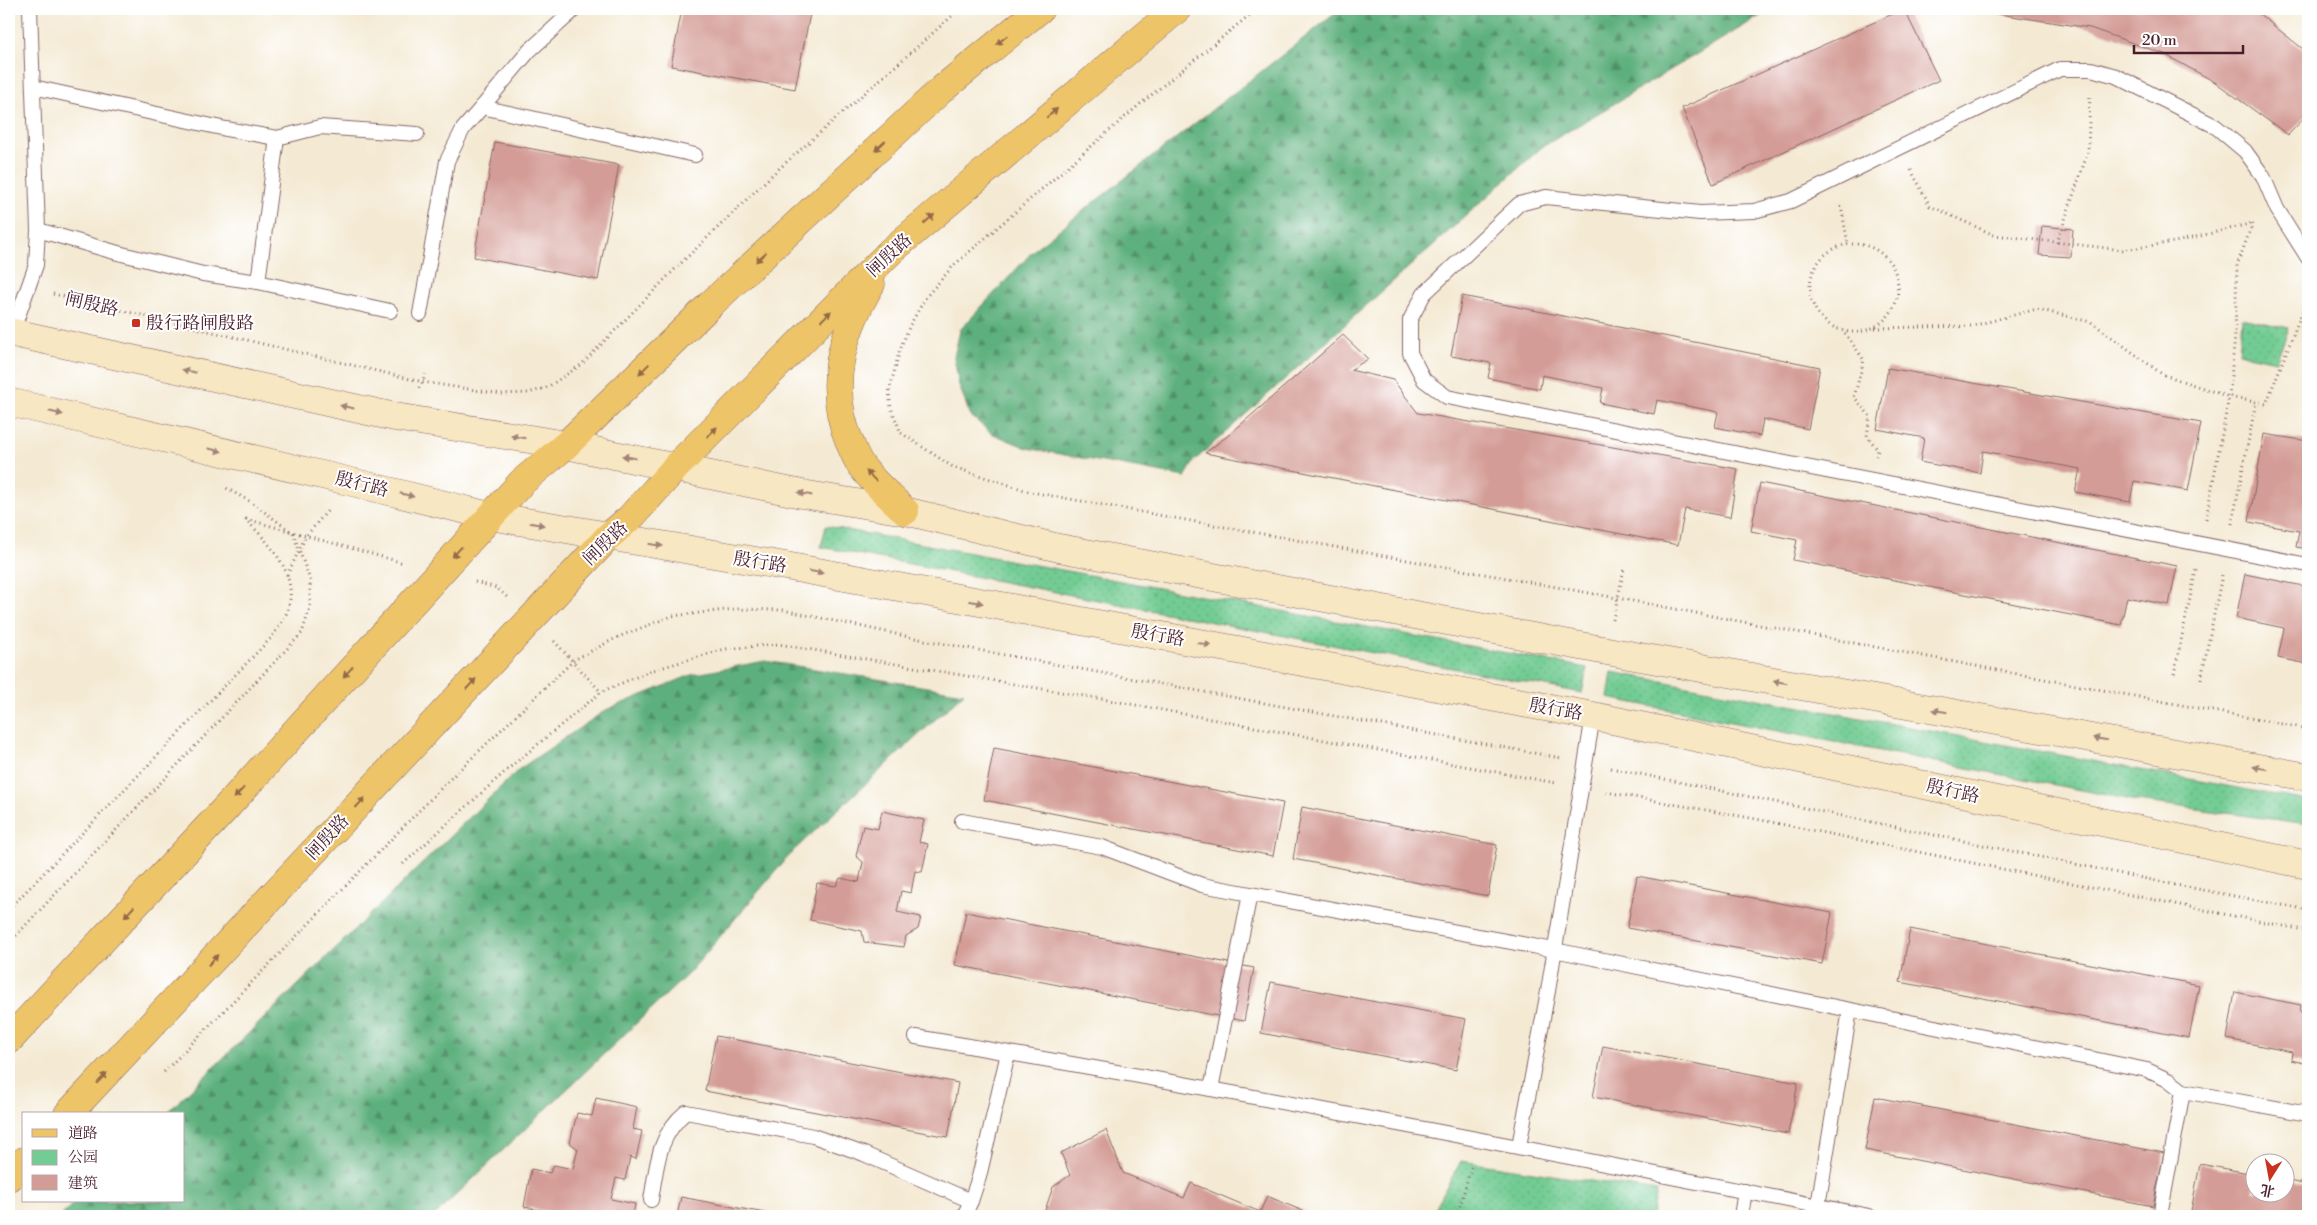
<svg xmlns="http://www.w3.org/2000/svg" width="2317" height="1225" viewBox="0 0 2317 1225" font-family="'Libre Bodoni','Noto Serif SC',serif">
<defs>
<pattern id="green-dots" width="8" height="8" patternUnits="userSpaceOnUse" patternTransform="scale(1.25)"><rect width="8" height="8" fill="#72cc93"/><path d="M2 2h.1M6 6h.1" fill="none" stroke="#64af7f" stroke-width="1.8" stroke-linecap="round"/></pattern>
<pattern id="forest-firs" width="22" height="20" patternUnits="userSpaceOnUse" patternTransform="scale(1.25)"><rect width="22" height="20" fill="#5db07d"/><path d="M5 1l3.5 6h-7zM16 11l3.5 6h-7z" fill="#4f8f67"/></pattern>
</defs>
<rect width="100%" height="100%" fill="#fff"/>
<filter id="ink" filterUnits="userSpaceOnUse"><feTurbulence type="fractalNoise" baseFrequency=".02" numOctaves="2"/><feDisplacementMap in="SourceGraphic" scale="10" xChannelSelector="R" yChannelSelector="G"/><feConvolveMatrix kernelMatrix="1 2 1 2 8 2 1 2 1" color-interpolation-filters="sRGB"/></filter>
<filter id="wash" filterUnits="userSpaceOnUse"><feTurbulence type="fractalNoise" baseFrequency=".0096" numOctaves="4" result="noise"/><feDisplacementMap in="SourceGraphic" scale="20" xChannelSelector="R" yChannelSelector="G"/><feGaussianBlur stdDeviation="1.12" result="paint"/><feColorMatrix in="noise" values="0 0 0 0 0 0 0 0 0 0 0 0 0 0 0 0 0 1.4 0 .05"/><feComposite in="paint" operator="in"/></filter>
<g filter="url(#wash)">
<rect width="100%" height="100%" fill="#f4ead4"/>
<g fill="url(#green-dots)" stroke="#5e765f">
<path d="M2242,318L2289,328L2276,361L2239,353Z"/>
<path d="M826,526L1587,668L1582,693L821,547Z"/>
<path d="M1612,672L2308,801V824L2137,801L1608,698Z"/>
<path d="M1461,1161L1657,1191L1652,1216H1431Z"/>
</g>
<g fill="url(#forest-firs)" stroke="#546854">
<path d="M1341,9H1772L1542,147L1195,460L1185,477L1027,448L991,433L970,415L959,385L954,357L960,330L1037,247Z"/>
<path d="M765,661L964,693L793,851L689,973L434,1216H61L76,1201H184V1114H166L518,770L606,710L691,675Z"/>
</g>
<g id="blocks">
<g fill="#d49c96">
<path d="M682,9H811L795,89L671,66Z"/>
<path d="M1904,9L1939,80L1713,184L1682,108Z"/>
<path d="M1979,9H2253L2308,53V114L2288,135L2215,82L2164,54L2090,28L1979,11Z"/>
<path d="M495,142L619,165L598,280L474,257Z"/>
<path d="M2042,226L2073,229L2071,257L2039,255Z"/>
<path d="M1462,296L1820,367L1808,429L1763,419L1760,436L1715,427L1718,412L1657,400L1654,414L1600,403L1603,388L1542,375L1540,389L1488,378L1491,363L1451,356Z"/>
<path d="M1343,335L1368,359L1350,370L1393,380L1418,413L1738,469L1730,517L1685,509L1678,545L1205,453L1230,434Z"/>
<path d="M1888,368L2201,423L2188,491L2134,481L2130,502L2075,492L2080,469L1983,451L1980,473L1920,462L1924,438L1877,429Z"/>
<path d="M2264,434L2308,441V549L2296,547L2299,531L2249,522Z"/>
<path d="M1760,483L2177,566L2169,605L2127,597L2121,625L1793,560L1797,540L1751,531Z"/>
<path d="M2245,574L2308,587V664L2278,658L2284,628L2236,618Z"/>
<path d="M994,748L1283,803L1273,856L984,800Z"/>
<path d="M1302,807L1497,845L1488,896L1293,859Z"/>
<path d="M882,811L924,820L919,842L928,844L922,872L915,871L911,893L901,891L897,912L921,917L918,929L906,936L904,947L864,942L862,931L810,920L817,883L836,886L840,878L859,882L863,862L856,856L863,826L878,829Z"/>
<path d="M1637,876L1832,913L1822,964L1627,928Z"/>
<path d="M966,912L1254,968L1244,1021L955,965Z"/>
<path d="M1910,929L2199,985L2189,1038L1900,982Z"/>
<path d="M1271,982L1466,1019L1456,1070L1261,1033Z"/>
<path d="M2235,992L2301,1005L2300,1013L2308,1015V1064L2291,1060L2292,1052L2227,1039Z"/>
<path d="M716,1036L958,1083L948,1137L705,1091Z"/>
<path d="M1603,1046L1798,1083L1788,1134L1593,1097Z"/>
<path d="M1875,1097L2164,1153L2153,1206L1865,1150Z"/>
<path d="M596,1098L637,1107L633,1129L642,1131L636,1159L630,1157L625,1180L616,1178L611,1199L635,1204L633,1216H573L524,1207L531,1169L550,1173L554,1165L573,1169L578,1149L570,1143L577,1113L592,1116Z"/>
<path d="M1106,1130L1123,1173L1184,1198L1191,1183L1260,1212L1267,1196L1315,1216H1043L1053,1187L1070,1175L1061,1153Z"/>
<path d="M2200,1164L2254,1174V1192H2284V1180L2308,1185V1216H2218L2191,1211Z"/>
<path d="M681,1197L775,1215V1216H677Z"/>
</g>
</g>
</g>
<g filter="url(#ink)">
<use href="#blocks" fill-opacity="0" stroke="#866666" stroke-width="1"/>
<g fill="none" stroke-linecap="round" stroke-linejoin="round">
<defs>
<g id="lane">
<path d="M33,87L226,129L277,138L320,127L417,134"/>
<path d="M482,107L695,155"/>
<path d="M38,230L118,253L203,274L258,282L390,311"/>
<path d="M2308,258L2277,209L2263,176L2245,151L2215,126L2116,76L2091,69H2060L1791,201L1754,211L1700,213L1546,197L1519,204L1424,294L1410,320V353L1424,380L1447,397L2308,565"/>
<path d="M258,282L277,138"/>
<path d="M420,314L447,161L463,129L482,107L529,51L575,9"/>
<path d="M12,333L36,265L38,230L30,9"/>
<path d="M962,821L1102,847L1202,885L1554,950L2147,1070L2170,1081L2183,1091L2308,1114"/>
<path d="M916,1037C1235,1091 1552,1153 1869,1216"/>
<path d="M1211,1089L1250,894"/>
<path d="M1519,1146L1548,991L1593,716"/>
<path d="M651,1200C657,1165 658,1135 686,1112L813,1136L864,1154L971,1201"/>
<path d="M1818,1206L1850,1010"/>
<path d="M964,1216L971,1201L979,1177L1008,1053"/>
<path d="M1741,1216L1745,1191"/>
<path d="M2160,1216L2183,1091"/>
</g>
<g id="secondary">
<path d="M9,332L395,417L566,445L802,494L905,511L1059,548L1607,651L2308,777"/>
<path d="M9,402L352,482L490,516L791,567L1593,716L2308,865"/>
</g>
<g id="primary">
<path d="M871,284C841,335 826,386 850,443C853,450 856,458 860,464C870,480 891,497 905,511"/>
<path d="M9,1040L223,811L522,482L566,445L712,303L941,90L1040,9"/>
<path d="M68,1114L608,537L630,518L677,466L891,251L1177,9"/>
<path d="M9,1177L24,1161"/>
</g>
</defs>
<use href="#lane" stroke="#866666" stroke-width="16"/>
<use href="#secondary" stroke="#866666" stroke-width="29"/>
<use href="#primary" stroke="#866666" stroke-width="29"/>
<g stroke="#866666" stroke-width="3" stroke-dasharray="1 4" stroke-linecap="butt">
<path d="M1257,9L1139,105L953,266L926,297L910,325L900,349L889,392L891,408L901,433L953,467L1031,492L1617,598L2308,729"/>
<path d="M1911,170L1930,206L1994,235L2124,250L2180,241L2253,223"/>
<path d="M1841,206L1848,244"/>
<path d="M2057,243L2088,152L2090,95"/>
<circle cx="1854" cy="288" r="44"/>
<path d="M53,294L423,382L501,394L528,393L546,388L581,365L676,268L773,174L960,9"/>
<path d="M1875,328L1972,326L2037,309L2091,322L2162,374L2229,397L2266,404L2308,297"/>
<path d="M1845,333L1864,360L1854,397L1870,416L1867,436L1878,450L1876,456"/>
<path d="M419,388L423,382L425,374"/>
<path d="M246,519L404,563"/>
<path d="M2206,519L2229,397L2235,336L2237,265L2253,223"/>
<path d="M2232,524L2256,402"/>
<path d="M287,575L306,536L329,509"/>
<path d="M475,582L497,588L507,597"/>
<path d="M1613,620L1624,569"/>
<path d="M554,641L601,692"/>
<path d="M2174,674L2196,570"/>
<path d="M2201,679L2222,575"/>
<path d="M1611,768L2166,883L2308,910"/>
<path d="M1606,792L1756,819L2308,931"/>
<path d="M403,864L508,769L601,692L650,671L725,649L778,644L1114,701L1556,783"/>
<path d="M9,909L271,638C276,630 284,621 287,612C301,574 268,542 244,518"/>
<path d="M9,943L302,633L310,608V580L293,533L251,502L226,488"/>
<path d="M164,1072L452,777L574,660L618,637L672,616L735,609L783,610L924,640L1561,758"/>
<path d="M1457,1216L1472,1164"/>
</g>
<use href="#lane" stroke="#fff" stroke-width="14"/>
<use href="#secondary" stroke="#f8e7c3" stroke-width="28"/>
<use href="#primary" stroke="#eec469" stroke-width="28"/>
</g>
<defs><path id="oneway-solid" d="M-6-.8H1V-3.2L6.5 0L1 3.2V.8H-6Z" transform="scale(1.25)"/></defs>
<g fill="#946947">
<use href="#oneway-solid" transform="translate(1002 40) rotate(141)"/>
<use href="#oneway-solid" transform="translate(1052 113) rotate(-40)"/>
<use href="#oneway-solid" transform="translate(880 146) rotate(137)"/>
<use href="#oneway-solid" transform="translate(929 219) rotate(-41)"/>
<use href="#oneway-solid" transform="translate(761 257) rotate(137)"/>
<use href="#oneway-solid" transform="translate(826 316) rotate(-45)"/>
<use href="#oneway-solid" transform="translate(644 369) rotate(136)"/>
<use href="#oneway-solid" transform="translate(712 432) rotate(-45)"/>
<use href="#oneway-solid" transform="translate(871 476) rotate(-134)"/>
<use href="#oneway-solid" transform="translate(457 552) rotate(132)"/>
<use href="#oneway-solid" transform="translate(348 672) rotate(132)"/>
<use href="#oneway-solid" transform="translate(471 684) rotate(-47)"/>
<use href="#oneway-solid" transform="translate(239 793) rotate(132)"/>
<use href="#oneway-solid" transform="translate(360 803) rotate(-47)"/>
<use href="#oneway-solid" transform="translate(129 912) rotate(133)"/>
<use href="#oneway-solid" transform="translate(213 960) rotate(-47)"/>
<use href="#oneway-solid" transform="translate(102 1078) rotate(-47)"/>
</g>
<g fill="#a18377">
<use href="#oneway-solid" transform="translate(189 371) rotate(-167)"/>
<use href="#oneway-solid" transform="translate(347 407) rotate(-168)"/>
<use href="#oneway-solid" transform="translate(56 413) rotate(13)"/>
<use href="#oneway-solid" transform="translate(518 437) rotate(-171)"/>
<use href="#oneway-solid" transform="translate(215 450) rotate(13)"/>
<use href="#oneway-solid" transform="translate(629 457) rotate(-169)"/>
<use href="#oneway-solid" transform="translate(805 494) rotate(-169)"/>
<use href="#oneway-solid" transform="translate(407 495) rotate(14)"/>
<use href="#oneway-solid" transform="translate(537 524) rotate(10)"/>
<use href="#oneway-solid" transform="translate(656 545) rotate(9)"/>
<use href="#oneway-solid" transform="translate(816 572) rotate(10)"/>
<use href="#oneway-solid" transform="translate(976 602) rotate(10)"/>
<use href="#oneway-solid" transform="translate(1204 644) rotate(10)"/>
<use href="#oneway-solid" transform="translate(1780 682) rotate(-170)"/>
<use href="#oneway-solid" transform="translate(1940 711) rotate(-170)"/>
<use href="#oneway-solid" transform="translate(2100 739) rotate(-170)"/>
<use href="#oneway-solid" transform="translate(2260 768) rotate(-170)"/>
</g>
</g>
<rect fill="#c8321e" stroke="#fff" stroke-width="2" x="131" y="318" width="10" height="10" rx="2.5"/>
<g text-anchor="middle" stroke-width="4" stroke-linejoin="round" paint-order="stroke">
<g font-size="18" fill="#4a1f2b" stroke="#fff">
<text transform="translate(889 255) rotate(-43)" y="6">闸殷路</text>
<text transform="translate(92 304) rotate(13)" y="6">闸殷路</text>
<text transform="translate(362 484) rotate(14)" y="6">殷行路</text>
<text transform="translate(605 543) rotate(-44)" y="6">闸殷路</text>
<text transform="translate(760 562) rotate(9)" y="6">殷行路</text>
<text transform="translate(1158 635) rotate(10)" y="6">殷行路</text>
<text transform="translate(1556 709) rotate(10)" y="6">殷行路</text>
<text transform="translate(1953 791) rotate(12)" y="6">殷行路</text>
<text transform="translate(327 837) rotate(-47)" y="6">闸殷路</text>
</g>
<g font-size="18" fill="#4a1f2b" stroke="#fff" text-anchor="start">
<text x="146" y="329">殷行路闸殷路</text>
</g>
</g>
<rect width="2317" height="1225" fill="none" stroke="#fff" stroke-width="30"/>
<rect x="22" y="1112" width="162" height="90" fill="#ffffff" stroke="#b7a5aa"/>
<rect x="32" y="1129" width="25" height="8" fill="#eec469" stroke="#b7a5aa"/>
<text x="68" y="1138" font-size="15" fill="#4a1f2b">道路</text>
<rect x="32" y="1150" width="25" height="15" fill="#72cc93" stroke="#b7a5aa"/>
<text x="68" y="1162" font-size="15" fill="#4a1f2b">公园</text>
<rect x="32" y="1175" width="25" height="15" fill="#d49c96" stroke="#b7a5aa"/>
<text x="68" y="1188" font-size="15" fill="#4a1f2b">建筑</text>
<g transform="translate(2270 1178) rotate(191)"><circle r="24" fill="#ffffff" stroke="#b7a5aa"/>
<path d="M0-4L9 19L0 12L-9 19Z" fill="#c8321e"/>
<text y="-8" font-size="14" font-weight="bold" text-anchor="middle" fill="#4a1f2b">北</text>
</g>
<path d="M2134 45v8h109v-8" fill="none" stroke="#4a1f2b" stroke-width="2.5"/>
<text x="2142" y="45" font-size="15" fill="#4a1f2b" stroke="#ffffff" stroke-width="4" paint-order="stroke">20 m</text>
</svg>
